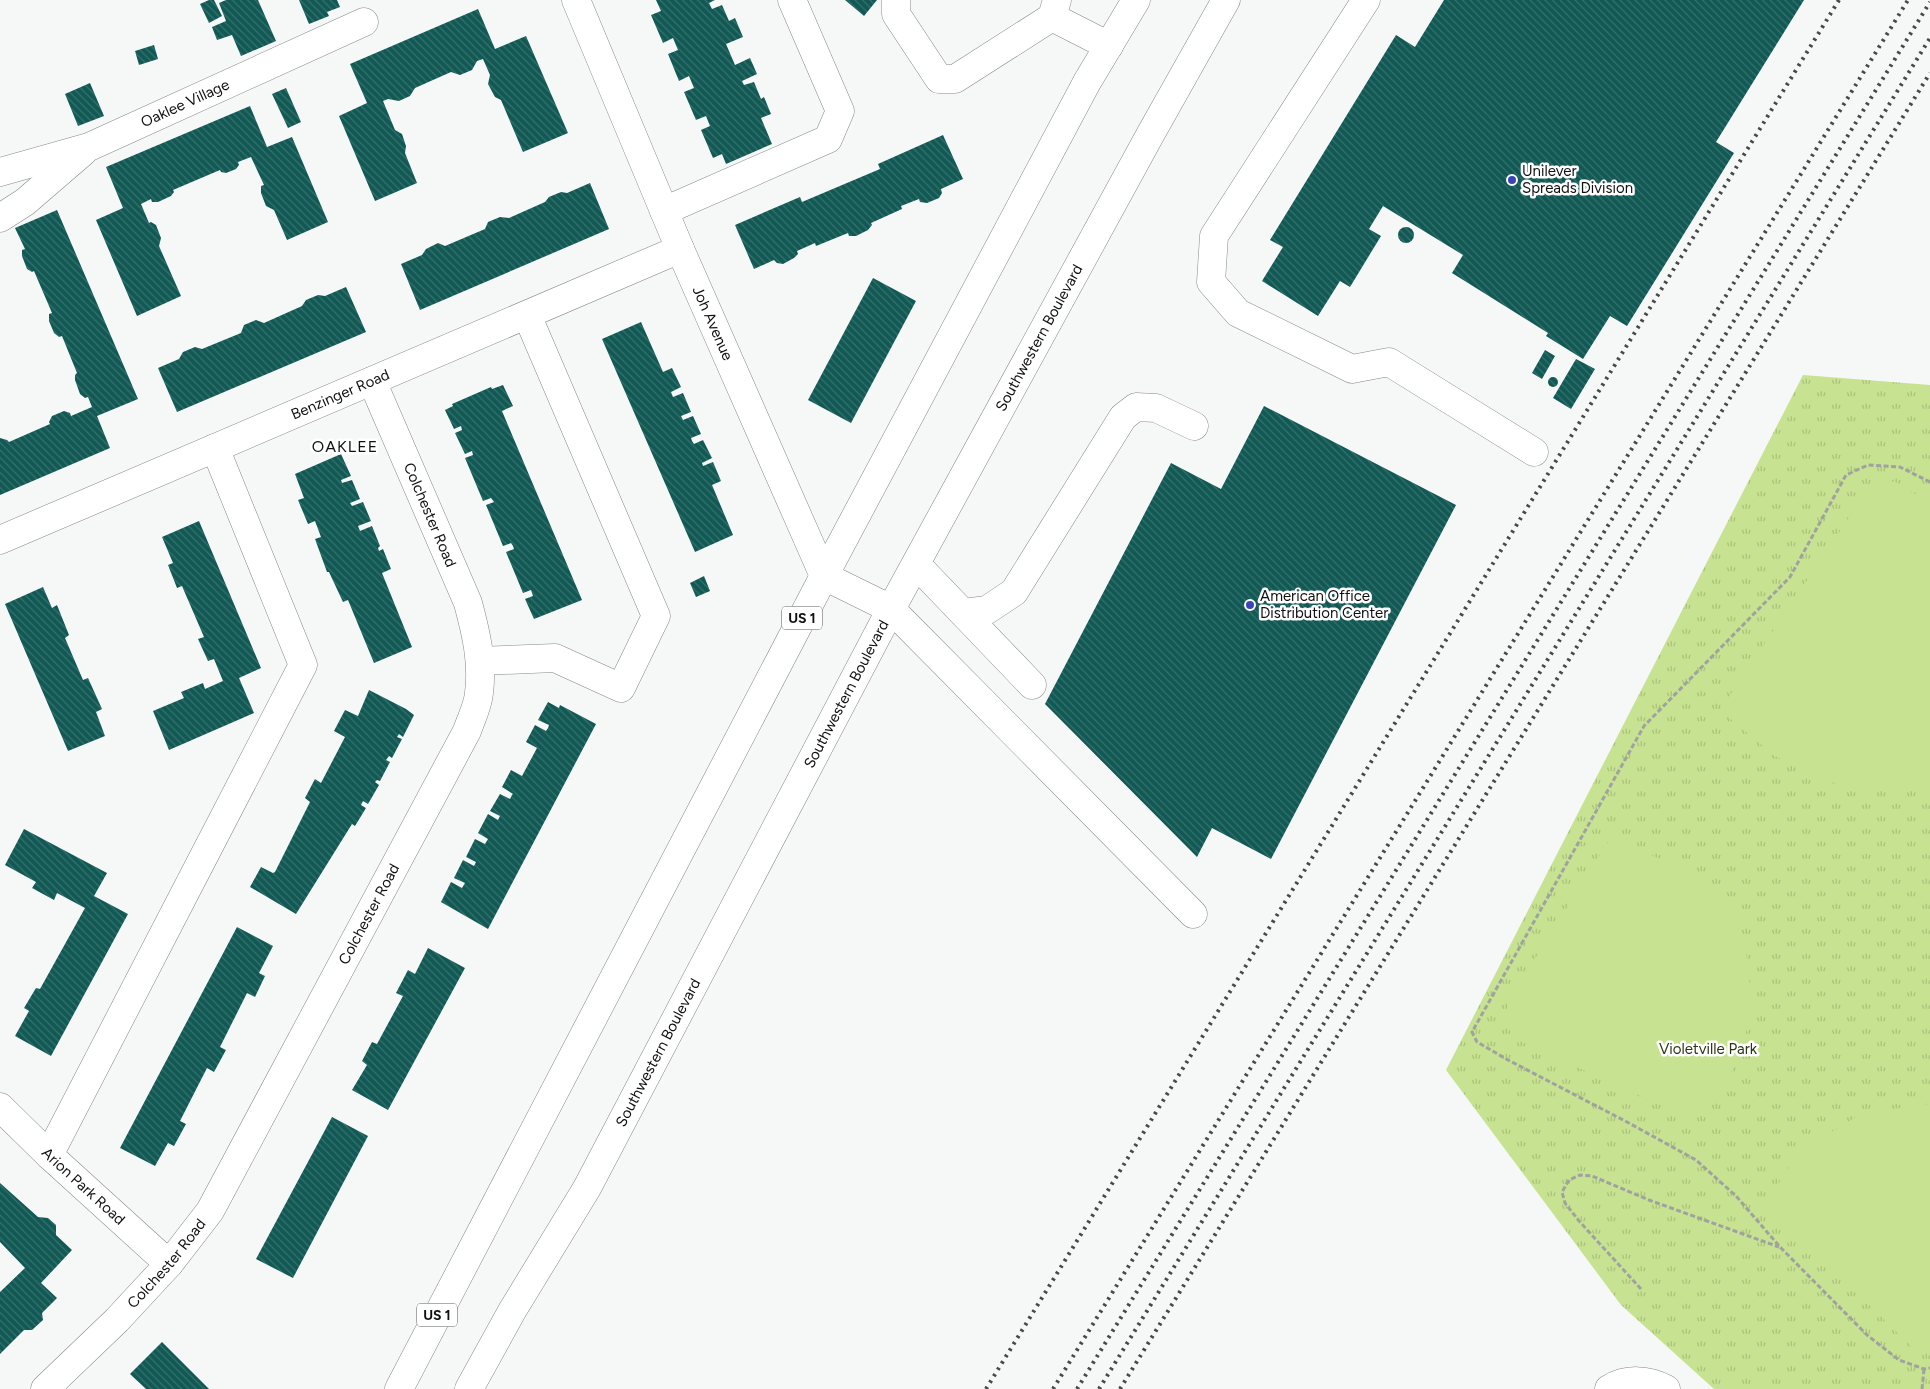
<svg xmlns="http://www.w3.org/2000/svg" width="1930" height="1389" viewBox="0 0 1930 1389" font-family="Figtree,sans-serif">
<defs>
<pattern id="park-tufts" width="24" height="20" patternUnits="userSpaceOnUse" patternTransform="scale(1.25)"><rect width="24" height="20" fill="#c7e290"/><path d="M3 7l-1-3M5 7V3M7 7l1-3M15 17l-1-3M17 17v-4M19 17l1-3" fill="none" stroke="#aac17b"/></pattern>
<pattern id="building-back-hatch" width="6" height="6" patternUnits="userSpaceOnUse" patternTransform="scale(1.25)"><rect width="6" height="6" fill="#105954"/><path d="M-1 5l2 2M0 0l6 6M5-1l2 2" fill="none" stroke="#3a706d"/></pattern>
</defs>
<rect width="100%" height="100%" fill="#f5f8f7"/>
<path fill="url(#park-tufts)" d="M1803,375L1930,385V1389H1714L1621,1305L1446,1070Z"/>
<g fill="#c7e290">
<path d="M1894,481L1930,503V788L1898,791L1842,786L1806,772L1775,756L1720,710L1866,492Z"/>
<path d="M1610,839L1694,872L1731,901L1746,952L1753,1011L1734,1068L1691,1119L1511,1037L1507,1003Z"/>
<path d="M1930,1104V1348L1914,1349L1766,1204L1789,1166L1819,1139L1863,1113Z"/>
</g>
<g fill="url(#building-back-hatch)">
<path d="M209,0H214L222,16L209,23L200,4Z"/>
<path d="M226,0H258L276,41L241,56L232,35L217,40L212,27L226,21L219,3Z"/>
<path d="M299,0H337L340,7L327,12L329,16L309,24Z"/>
<path d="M656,0H715L709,3L712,9L722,5L729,21L735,18L743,37L726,44L735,65L750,58L757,74L742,81L744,85L754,82L761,99L764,97L771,114L761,118L772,144L726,164L722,154L713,158L701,130L710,126L706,116L696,120L684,92L694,88L689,76L679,81L668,54L678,50L673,38L663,43L651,15L661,11Z"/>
<path d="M845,0H877L864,16Z"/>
<path d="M1444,0H1804L1716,142L1734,153L1627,326L1610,316L1583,359L1546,336L1548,333L1452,273L1463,255L1383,206L1369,229L1381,236L1350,287L1340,281L1318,316L1262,281L1283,247L1270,240L1396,35L1415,47Z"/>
<path d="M478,9L495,49L526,36L568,133L523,152L501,100L495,97L488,84L490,75L483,59L477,61L472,70L460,75L451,72L415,88L410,96L399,101L388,99L383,101L395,130L402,134L406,146L405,153L417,183L375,201L339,116L367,103L350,64Z"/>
<path d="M154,45L158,59L139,65L135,51Z"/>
<path d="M90,83L104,116L78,126L65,94Z"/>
<path d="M286,88L301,122L288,128L272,94Z"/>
<path d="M250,106L267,147L292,137L328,222L287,240L274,210L266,206L261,193V186L264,185L251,157L238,162L239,165L236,169L226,173L221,172L220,170L173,190L174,192L171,196L158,202H152L151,199L141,204L149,223L151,222L156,225L161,238L159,246L181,296L137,316L96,220L123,208L106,167Z"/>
<path d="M943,135L963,179L941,189L942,193L939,198L927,203L920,202L919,199L901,206L902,209L871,223L872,225L868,230L856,236H849L848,233L816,246L815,243L797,251L798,254L794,258L783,264L777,263L774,260L754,269L735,225L800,197L802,202L880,169L878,164Z"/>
<path d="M590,183L609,229L420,310L401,264L422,255L426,249L438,243L445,246L485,229L488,222L500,217L509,218L545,202L549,197L561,192L567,193Z"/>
<path d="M57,210L138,399L97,416L110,448L0,495V438L7,440L9,442L50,424L49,422L52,416L64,411L70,413L71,416L92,407L88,397L85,398L80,394L75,380V375L77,373L62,336L59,337L54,333L49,321V314L52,313L34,271L32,272L27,269L22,256V250L25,249L15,228Z"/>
<circle cx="1406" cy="235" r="8"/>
<path d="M873,278L916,301L851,423L808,400Z"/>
<path d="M346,287L366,332L177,412L158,368L179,359L183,352L195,347L202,349L241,333L244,325L256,320L264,323L302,306L306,300L318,295L325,296Z"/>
<path d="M641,322L663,372L672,368L681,387L671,392L673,397L683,393L691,412L681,416L683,420L693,416L701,434L691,438L692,441L694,444L703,440L712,458L702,463L703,466L713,462L721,481L712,485L733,535L695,552L602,339Z"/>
<path d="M1545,350L1555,356L1542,379L1532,373Z"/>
<path d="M1576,359L1595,369L1571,409L1553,398Z"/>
<circle cx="1553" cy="382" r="5"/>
<path d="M503,385L513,406L502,411L582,600L534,619L525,599L533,596L531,590L523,593L506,552L514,549L513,546L511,543L503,546L486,505L494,502L491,498L483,501L465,458L473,455L472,451L465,454L455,433L462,430L461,426L454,429L445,410L453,406L452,404L491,387L492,389Z"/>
<path d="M1264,406L1456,505L1271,859L1212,828L1197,857L1045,704L1171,463L1221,489Z"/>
<path d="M341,454L351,476L341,480L342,483L352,480L360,499L350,503L352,506L363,502L371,521L358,526L360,531L372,526L380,546L378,548L379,551L383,549L391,569L382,573L412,647L374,663L348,600L343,602L329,572H327L315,539L321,537L315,521L308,524L298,500L304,498L295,474Z"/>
<path d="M199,521L261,668L239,678L254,713L169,750L153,711L184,698L181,692L203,683L205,689L223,681L214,659L208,661L198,639L204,637L182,586L177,588L168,565L173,563L162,537Z"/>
<path d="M704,576L710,591L696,597L690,583Z"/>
<path d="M43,587L52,608L57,605L69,635L65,638L83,680L88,678L102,709L96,712L105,736L68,751L5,604Z"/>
<path d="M369,690L406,709L414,715L403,737L399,734L397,737L402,739L392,758L389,756L386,760L390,762L380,781L377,780L375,782L379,785L368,804L363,801L361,805L366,808L355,826L352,824L296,914L250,887L261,867L273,873L275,872L310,802L305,798L315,779L321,783L345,737L334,731L345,710L358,716Z"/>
<path d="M548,702L559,708L560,705L596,724L488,929L441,902L451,882L462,888L465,883L454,878L463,860L474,866L476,862L466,857L475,839L485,844L488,839L478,833L488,814L498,820L500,816L490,811L500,794L510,799L512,795L513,794L502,787L511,770L522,776L537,748L526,742L535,725L546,731L548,728L549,725L538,720Z"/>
<path d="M24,829L107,873L94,896L128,914L51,1056L15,1036L29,1011L24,1008L36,988L40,989L85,908L57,893L54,900L32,888L36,882L5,865Z"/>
<path d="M237,927L273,946L259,973L265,976L255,997L247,993L220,1047L226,1050L214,1072L207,1068L180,1121L186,1124L174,1146L168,1143L155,1166L120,1148Z"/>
<path d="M428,948L465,968L388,1110L352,1090L367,1065L362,1061L372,1042L377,1044L403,996L396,993L408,970L415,974Z"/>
<path d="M332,1117L368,1136L293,1278L256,1259Z"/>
<path d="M0,1183L38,1217L48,1218L56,1225V1235L72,1250L41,1283L57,1298L42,1313L43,1320L32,1330H24L0,1354V1292L25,1268L0,1242Z"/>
<path d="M162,1342L209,1389H146L130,1374Z"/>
</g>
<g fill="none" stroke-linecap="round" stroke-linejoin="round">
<defs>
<g id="minor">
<path id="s1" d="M576,0L680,249L824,576L891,609L1193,914"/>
<path d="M896,0V14L939,79H955L1052,17L1057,0"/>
<path d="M1366,0L1214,236L1211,282L1238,313L1352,369L1389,362L1534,452"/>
<path d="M1052,17L1109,46"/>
<path id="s2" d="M0,172L89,147L364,22"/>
<path d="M664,211L828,139L840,111L792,0"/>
<path d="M0,218L25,202L83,152"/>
<path id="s3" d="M0,540L680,249"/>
<path d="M916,564L1032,685"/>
<path d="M964,613L987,610L1014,592L1123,417L1136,407L1156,408L1194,426"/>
<path d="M480,661L555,658L621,688L656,616L527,315"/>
<path id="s4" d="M0,1107L49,1155L169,1264"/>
<path d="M49,1155L303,665L215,448"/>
<path id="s5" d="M45,1389L117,1320L169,1264L210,1211L467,731C471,719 478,706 479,693C483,662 476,633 468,603L372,381"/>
<path d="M1609,1389C1626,1378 1648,1379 1666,1389"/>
</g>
<g id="major">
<path d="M399,1389L824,576L1087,82L1136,0"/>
<path id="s6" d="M469,1389L512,1311L587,1188L891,609L1150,135L1226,0"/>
</g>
</defs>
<use href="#minor" stroke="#868988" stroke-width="29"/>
<use href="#major" stroke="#868988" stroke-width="29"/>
<g stroke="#a0a2a1" stroke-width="3" stroke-dasharray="5 2.5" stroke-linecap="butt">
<path d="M1930,482L1900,467L1868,465L1846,475L1790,577L1644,726L1472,1032L1477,1042L1508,1060L1627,1122L1696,1160L1736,1196L1780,1247L1867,1335L1899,1360L1924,1369L1930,1368"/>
<path d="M1641,1289L1579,1221L1565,1203L1562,1192L1569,1180L1580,1175L1592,1176L1649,1200L1779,1247"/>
<path d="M1922,1389L1924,1369"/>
</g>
<use href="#minor" stroke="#fff" stroke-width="28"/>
<use href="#major" stroke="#fff" stroke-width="28"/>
<g stroke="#474949" stroke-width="4" stroke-dasharray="2.5 5" stroke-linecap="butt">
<path d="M986,1389L1839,0"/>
<path d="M1053,1389L1908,0"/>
<path d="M1077,1389L1930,2"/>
<path d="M1099,1389L1930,38"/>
<path d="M1120,1389L1930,73"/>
</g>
</g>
<g fill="#3a43b7" stroke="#fff" stroke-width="2">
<circle cx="1512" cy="180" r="5"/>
<circle cx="1250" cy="605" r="5"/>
</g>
<g text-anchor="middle" stroke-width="5" stroke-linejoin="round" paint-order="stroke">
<g fill="#fff" stroke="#575858" stroke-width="1">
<rect x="782" y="606.5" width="40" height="23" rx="4"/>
<rect x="417" y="1303.5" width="40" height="23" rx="4"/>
</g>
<g font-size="14" font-weight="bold" fill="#0f1010">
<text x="802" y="623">US 1</text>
<text x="437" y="1320">US 1</text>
</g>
<g font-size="15" fill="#0f1010" stroke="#fff">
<text dy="5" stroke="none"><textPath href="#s2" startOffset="198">Oaklee Village</textPath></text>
<text dy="5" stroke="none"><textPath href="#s1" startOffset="351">Joh Avenue</textPath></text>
<text dy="5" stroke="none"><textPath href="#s6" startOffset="1196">Southwestern Boulevard</textPath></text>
<text dy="5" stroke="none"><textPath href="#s3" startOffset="370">Benzinger Road</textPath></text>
<text transform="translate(430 515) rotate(67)" y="5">Colchester Road</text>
<text dy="5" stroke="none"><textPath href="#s6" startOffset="791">Southwestern Boulevard</textPath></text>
<text dy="5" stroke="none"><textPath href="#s5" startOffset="580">Colchester Road</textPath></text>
<text dy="5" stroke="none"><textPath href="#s6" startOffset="386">Southwestern Boulevard</textPath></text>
<text dy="5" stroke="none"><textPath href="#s4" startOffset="115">Arion Park Road</textPath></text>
<text dy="5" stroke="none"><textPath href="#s5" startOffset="175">Colchester Road</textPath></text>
</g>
<g font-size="15" fill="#0f1010" stroke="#fff" text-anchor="start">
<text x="1522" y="176">Unilever<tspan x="1522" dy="17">Spreads Division</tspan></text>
<text x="1260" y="601">American Office<tspan x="1260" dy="17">Distribution Center</tspan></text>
</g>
<g font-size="15" fill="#2b3512" stroke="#fff">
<text x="1708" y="1054">Violetville Park</text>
</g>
<g font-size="16" letter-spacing="1" fill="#0f1010" stroke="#fff">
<text x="345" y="452">OAKLEE</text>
</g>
</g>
</svg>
